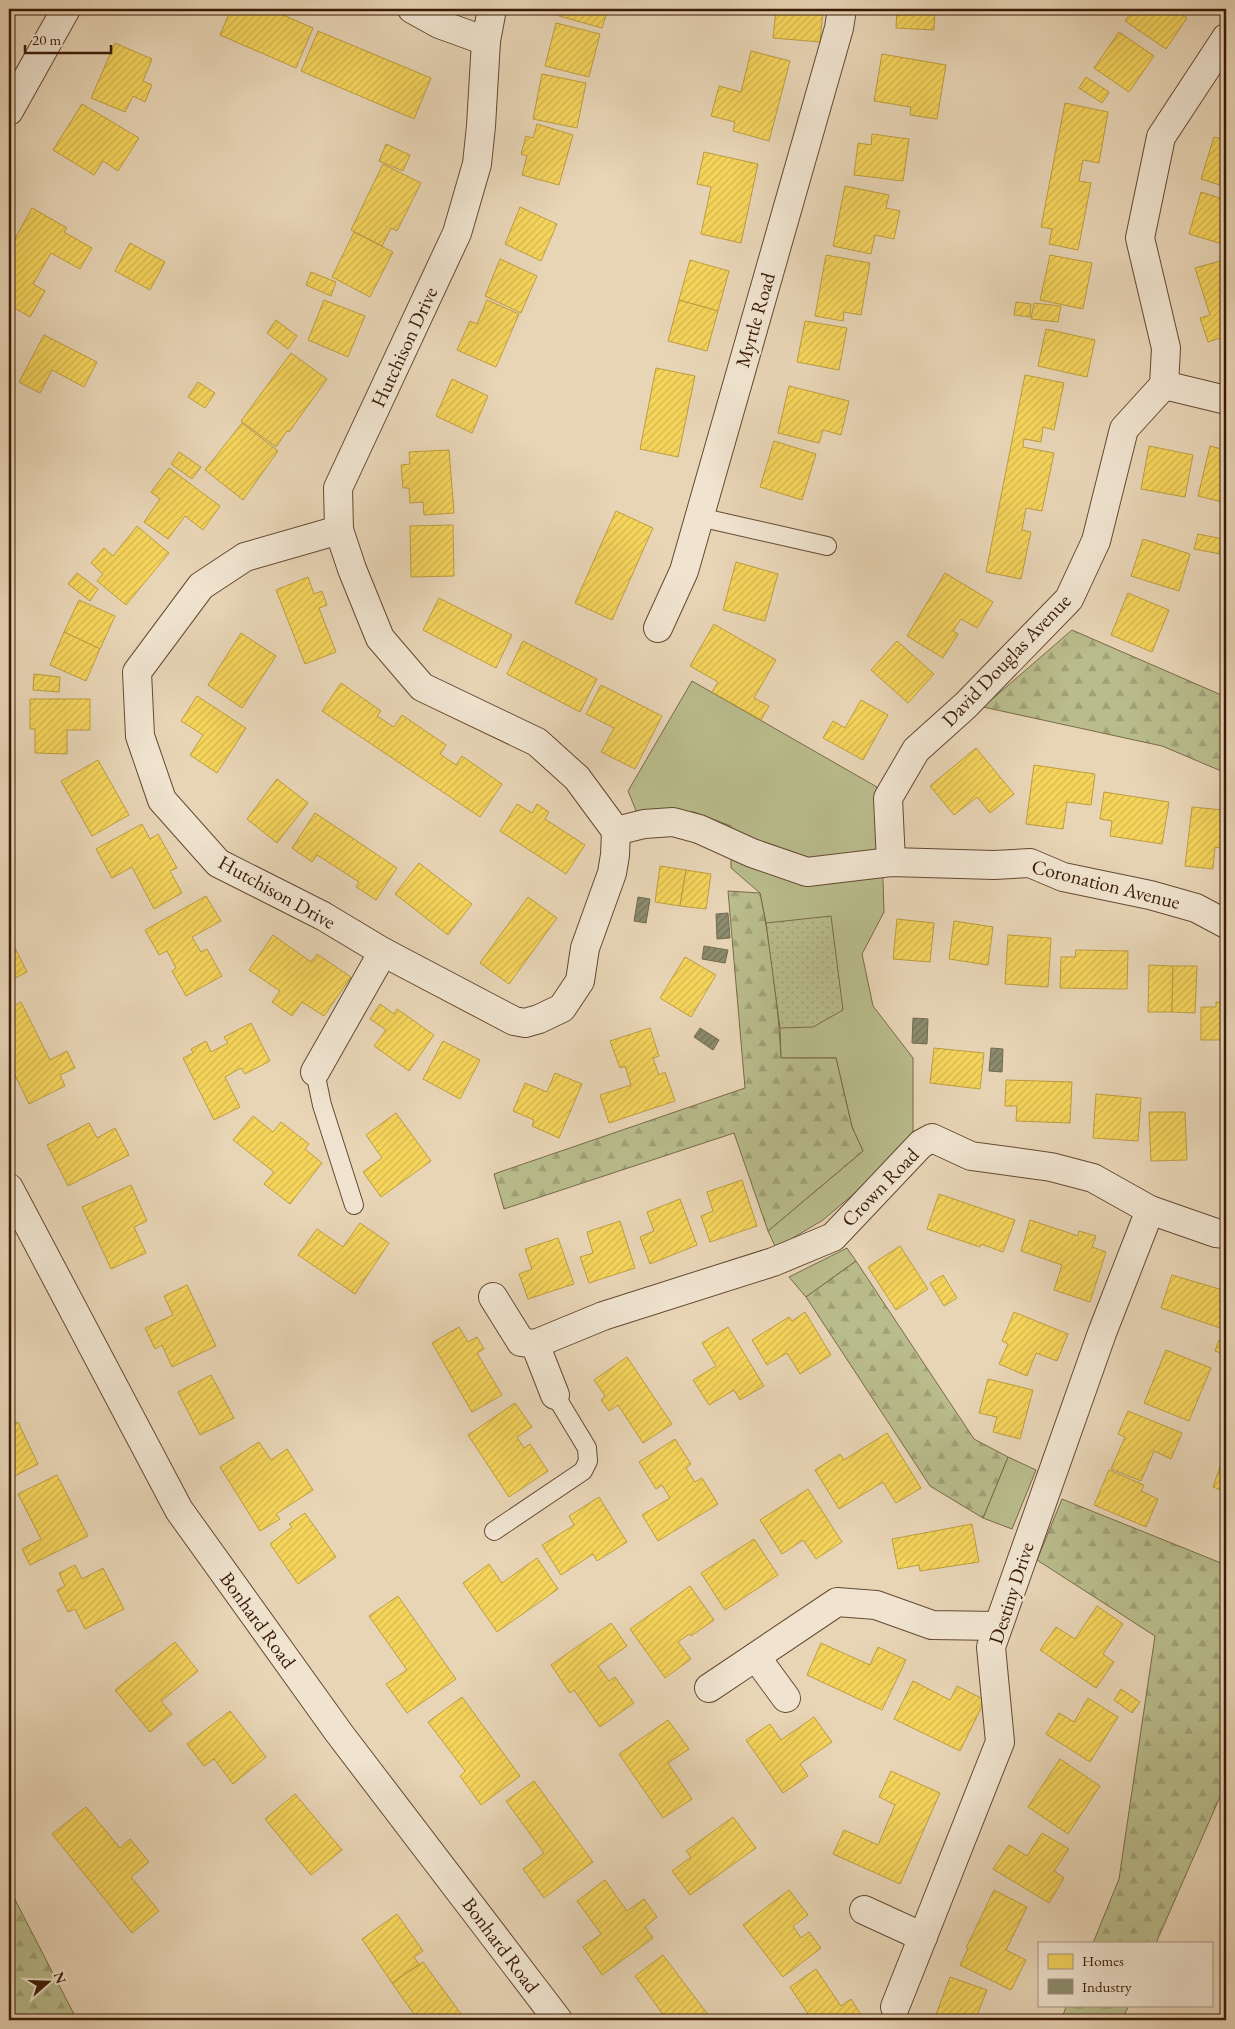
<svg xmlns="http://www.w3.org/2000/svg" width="1235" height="2029" viewBox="0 0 1235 2029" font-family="'EB Garamond',serif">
<defs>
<pattern id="forest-firs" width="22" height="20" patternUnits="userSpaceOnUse" patternTransform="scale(1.25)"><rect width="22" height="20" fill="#b9bc8c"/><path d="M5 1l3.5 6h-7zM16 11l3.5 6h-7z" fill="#a0a177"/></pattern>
<pattern id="park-dots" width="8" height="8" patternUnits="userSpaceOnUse" patternTransform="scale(1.25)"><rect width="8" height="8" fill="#b9bc8c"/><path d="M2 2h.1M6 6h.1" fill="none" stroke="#a0a177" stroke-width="1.8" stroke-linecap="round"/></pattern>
<pattern id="homes-hatch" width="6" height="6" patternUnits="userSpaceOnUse" patternTransform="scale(1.25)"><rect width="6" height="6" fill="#f6d55c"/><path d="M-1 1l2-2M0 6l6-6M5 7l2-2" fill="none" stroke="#d4b64e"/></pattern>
<pattern id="industry-hatch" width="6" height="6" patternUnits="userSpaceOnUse" patternTransform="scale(1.25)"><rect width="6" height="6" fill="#8c8c6e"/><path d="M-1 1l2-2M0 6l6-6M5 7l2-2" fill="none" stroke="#737258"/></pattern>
</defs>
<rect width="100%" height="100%" fill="#e8d5b6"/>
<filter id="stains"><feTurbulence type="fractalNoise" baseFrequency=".004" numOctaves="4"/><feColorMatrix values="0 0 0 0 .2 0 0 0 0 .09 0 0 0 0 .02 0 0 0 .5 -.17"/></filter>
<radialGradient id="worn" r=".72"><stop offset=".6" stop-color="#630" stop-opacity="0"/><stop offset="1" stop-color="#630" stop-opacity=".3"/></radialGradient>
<g fill="#b9bc8c" stroke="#796b49">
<path d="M692,681L877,787L882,851L884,912L862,954L873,1006L913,1058V1138L876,1175L823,1220L776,1248L768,1231L863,1151L852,1127L836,1058H781L780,1028L766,923L760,893L731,868V826L694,812L663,811L637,813L628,791Z"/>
<path d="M847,1248L856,1261L806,1297L789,1277Z"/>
<path d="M1008,1457L1036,1470L1012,1529L983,1518Z"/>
</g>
<g fill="url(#forest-firs)" stroke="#796b49">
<path d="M1072,630L1226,697V773L1162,746L983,707Z"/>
<path d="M728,891L760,893C771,947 778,1003 781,1058H836L852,1127L863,1151L768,1231L734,1133L504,1209L494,1174L745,1088Z"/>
<path d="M856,1261L974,1439L1008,1457L983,1518L930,1486L806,1297Z"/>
<path d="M1062,1499L1226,1565V1783L1156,1943H1093L1119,1879L1155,1636L1037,1560Z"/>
<path d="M9,1888L77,2020H9Z"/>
<path d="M1067,2005H1129L1122,2020H1061Z"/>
</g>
<path fill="url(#park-dots)" stroke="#796b49" d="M831,916L843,1010L813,1027L780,1028L766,923Z"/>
<g fill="url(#homes-hatch)" stroke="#bd9d42">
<path d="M231,9H269L313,28L296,68L220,35Z"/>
<path d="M561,9H608L602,28L559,16Z"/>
<path d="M776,9H823L820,42L773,38Z"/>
<path d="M897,9H935L934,30L896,28Z"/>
<path d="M1133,9H1173L1187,18L1166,49L1125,21Z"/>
<path d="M556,23L600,34L589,77L545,66Z"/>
<path d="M318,31L431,78L414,119L301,71Z"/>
<path d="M1119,32L1154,56L1129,92L1094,68Z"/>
<path d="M115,43L152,59L143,81L152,85L145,102L133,96L125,112L91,98Z"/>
<path d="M751,51L790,61L769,141L733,131L735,122L711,116L719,86L741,92Z"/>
<path d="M882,54L946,65L937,119L910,115L911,107L874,101Z"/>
<path d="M542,74L586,83L577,128L533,119Z"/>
<path d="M1086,77L1109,92L1102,103L1079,88Z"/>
<path d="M1065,103L1108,112L1099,163L1083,160L1079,181L1091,183L1078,250L1049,244L1052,229L1041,227Z"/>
<path d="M82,104L139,138L118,171L103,161L94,175L53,150Z"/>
<path d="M537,124L573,135L559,185L522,175L527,156L521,154L526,136L533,138Z"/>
<path d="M872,134L909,139L903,181L854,175L858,143L871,145Z"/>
<path d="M1214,137L1226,140V187L1201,179Z"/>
<path d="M386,144L410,155L403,171L379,161Z"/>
<path d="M704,152L758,164L741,243L701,234L711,187L697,184Z"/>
<path d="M383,164L421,183L397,231L391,228L382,246L351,230Z"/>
<path d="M845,186L889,195L886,208L900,211L894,239L875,235L871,254L833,246Z"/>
<path d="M1201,192L1226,200V245L1189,234Z"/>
<path d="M520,207L557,224L541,261L505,244Z"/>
<path d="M32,208L67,228L64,232L92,248L80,269L51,253L33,284L45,291L30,317L9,305V249Z"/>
<path d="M354,232L393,252L370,297L332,277Z"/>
<path d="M130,243L165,262L150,290L115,271Z"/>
<path d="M826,255L870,263L861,315L844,312L843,321L815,316Z"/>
<path d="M1050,255L1092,263L1083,309L1040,300Z"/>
<path d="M500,259L537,276L521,313L485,296Z"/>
<path d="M690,260L729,271L718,311L679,300Z"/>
<path d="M1224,260L1226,267V336L1208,342L1200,318L1210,315L1195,268Z"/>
<path d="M311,272L336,282L331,296L306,285Z"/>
<path d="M324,300L365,316L348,357L308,340Z"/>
<path d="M487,300L519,314L496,367L457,350L470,321L477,324Z"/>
<path d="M679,300L718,311L707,351L668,341Z"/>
<path d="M1016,302L1031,304L1030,317L1014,315Z"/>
<path d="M1034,303L1061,306L1058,322L1031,319Z"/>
<path d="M276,320L297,336L288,349L267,333Z"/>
<path d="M805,321L847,328L839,370L797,362Z"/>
<path d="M1046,329L1095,340L1087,377L1038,366Z"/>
<path d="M44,335L97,362L84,387L52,370L40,393L19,382Z"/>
<path d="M291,353L327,379L289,432L287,431L276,447L241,421Z"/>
<path d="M656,368L695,376L678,457L640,449Z"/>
<path d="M1025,375L1064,383L1054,430L1043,427L1041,442L1024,439L1023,447L1054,453L1042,511L1026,508L1022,530L1031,532L1021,579L986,572Z"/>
<path d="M452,379L488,396L472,433L436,416Z"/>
<path d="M198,382L215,393L205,408L188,397Z"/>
<path d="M789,386L849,401L841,435L823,430L819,443L778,433Z"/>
<path d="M242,423L278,451L243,500L205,470Z"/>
<path d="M774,441L816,454L802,500L760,487Z"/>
<path d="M1149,446L1193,455L1185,497L1141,489Z"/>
<path d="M1210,446L1226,450V503L1198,496Z"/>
<path d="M449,450L454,513L424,515L423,502L410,503L409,488H403L401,465L410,464L409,452Z"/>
<path d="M179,452L201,467L192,479L171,464Z"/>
<path d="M169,468L220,506L203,530L185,516L168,539L144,522L160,499L151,492Z"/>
<path d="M616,511L653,528L612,620L575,603Z"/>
<path d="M453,525L454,576L411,577L410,526Z"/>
<path d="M137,526L169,553L126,605L97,581L103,574L91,563L104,548L113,556Z"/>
<path d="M1198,534L1223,539L1220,554L1194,549Z"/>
<path d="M1143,539L1190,554L1179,591L1131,576Z"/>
<path d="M736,562L778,574L765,621L723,610Z"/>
<path d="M77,573L98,589L90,601L68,584Z"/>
<path d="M945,573L993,602L977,628L961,619L953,631L958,634L943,658L907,636Z"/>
<path d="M308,577L314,594L322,591L327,605L319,608L336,652L305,664L276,590Z"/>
<path d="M1128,593L1169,610L1152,652L1111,635Z"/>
<path d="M439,598L512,635L496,668L423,630Z"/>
<path d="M79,600L115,616L100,649L64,632Z"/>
<path d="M714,624L776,660L754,698L769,706L761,720L712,692L718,682L690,666Z"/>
<path d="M64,632L100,649L86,681L50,665Z"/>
<path d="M241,633L276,656L242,708L208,685Z"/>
<path d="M523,641L597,679L580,712L507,674Z"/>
<path d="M897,641L934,674L908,703L871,670Z"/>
<path d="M34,674L60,677L59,692L33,690Z"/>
<path d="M341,683L381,711L377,716L394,727L402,715L446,745L440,754L456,765L462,756L502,784L480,817L322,711Z"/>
<path d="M601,685L662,716L635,769L601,752L614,728L586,714Z"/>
<path d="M197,696L246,728L217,773L190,755L203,735L181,721Z"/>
<path d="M30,699H90V730H67V754L35,753V729H30Z"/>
<path d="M861,700L888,715L863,760L823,738L833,721L845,728Z"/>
<path d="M976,748L1014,794L990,813L977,797L954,815L930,786Z"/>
<path d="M98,760L129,815L92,836L61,781Z"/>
<path d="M1034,765L1095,774L1091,805L1067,802L1063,829L1026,824Z"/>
<path d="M277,779L308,803L277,843L247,819Z"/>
<path d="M1104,792L1169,802L1162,844L1110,836L1112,821L1100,819Z"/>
<path d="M517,804L532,813L537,804L549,812L545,819L585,845L566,874L500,831Z"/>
<path d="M1192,807L1223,810L1222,819H1226V849L1215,847L1213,869L1185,866Z"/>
<path d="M315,813L397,868L376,900L356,887L359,882L317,855L312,862L292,848Z"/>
<path d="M142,824L150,839L158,834L177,868L170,871L182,893L154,909L132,867L112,878L96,849Z"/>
<path d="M419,863L472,904L448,935L395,894Z"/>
<path d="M660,866L686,870L680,906L655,902Z"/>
<path d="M686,870L711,874L706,909L680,906Z"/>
<path d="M206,896L221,921L192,937L201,952L207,949L222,976L186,996L172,971L176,968L167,951L159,955L145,930Z"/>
<path d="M528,897L557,918L509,984L480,963Z"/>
<path d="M897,919L934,923L930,962L893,959Z"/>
<path d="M954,921L993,927L988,965L949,959Z"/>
<path d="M273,935L311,962L317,954L351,977L324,1016L302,1002L292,1016L272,1002L280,991L249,970Z"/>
<path d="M1008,935L1051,938L1048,987L1005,984Z"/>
<path d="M9,936L27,972L9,981Z"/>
<path d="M1076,950L1128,951L1127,989L1060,988L1061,957H1075Z"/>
<path d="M685,957L716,975L691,1017L660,998Z"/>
<path d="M1149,965L1173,966L1172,1012H1148Z"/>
<path d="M1173,966H1197L1195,1013L1172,1012Z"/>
<path d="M21,1002L50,1060L67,1051L75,1068L60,1075L65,1086L29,1104L9,1063V1009Z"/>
<path d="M1216,1002L1226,1003V1040H1201V1007H1216Z"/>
<path d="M380,1004L394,1014L397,1009L434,1035L409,1071L374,1046L386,1030L370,1019Z"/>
<path d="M251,1023L270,1061L245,1074L241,1068L225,1077L240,1107L214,1120L183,1058L193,1053L191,1049L206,1041L211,1052L228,1043L224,1037Z"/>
<path d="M650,1028L659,1056L653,1058L659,1075L665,1072L675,1101L609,1123L600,1095L631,1085L625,1066L620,1068L610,1041Z"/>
<path d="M443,1041L480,1060L460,1099L423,1079Z"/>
<path d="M934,1048L984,1053L980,1089L930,1083Z"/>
<path d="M555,1073L582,1084L559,1138L532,1126L534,1120L513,1111L525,1083L547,1092Z"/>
<path d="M1006,1080L1072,1082L1070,1123L1016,1121L1017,1106H1005Z"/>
<path d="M1096,1094L1141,1098L1138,1141L1093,1138Z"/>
<path d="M1149,1112H1185L1187,1160L1151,1161Z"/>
<path d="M396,1113L431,1161L381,1197L363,1172L382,1158L366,1135Z"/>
<path d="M253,1116L273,1132L281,1122L309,1144L305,1149L322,1163L290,1204L264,1184L274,1172L233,1140Z"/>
<path d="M89,1123L97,1138L115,1128L129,1155L68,1186L47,1145Z"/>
<path d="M742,1180L757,1226L710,1242L701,1216L713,1211L707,1192Z"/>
<path d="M131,1185L147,1221L134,1227L146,1253L111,1269L82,1207Z"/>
<path d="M939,1194L1015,1220L1003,1252L981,1244L980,1247L927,1229Z"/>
<path d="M680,1199L697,1245L650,1264L640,1237L654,1231L647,1212Z"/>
<path d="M1030,1220L1078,1236L1079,1231L1096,1236L1092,1247L1106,1252L1090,1302L1054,1290L1062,1265L1021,1251Z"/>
<path d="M620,1221L635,1268L589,1283L580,1257L593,1253L587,1232Z"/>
<path d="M360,1223L389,1243L355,1294L298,1255L317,1229L343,1247Z"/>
<path d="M558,1238L574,1284L528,1299L519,1274L532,1269L525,1249Z"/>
<path d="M900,1246L928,1289L896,1310L868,1267Z"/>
<path d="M943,1275L957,1298L944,1306L930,1283Z"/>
<path d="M1172,1275L1226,1291V1330L1161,1308Z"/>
<path d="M187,1285L216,1346L172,1367L162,1345L155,1349L145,1328L173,1315L164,1296Z"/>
<path d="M805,1312L831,1355L800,1374L787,1353L767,1365L752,1340L789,1317L792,1321Z"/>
<path d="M1014,1312L1068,1334L1057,1361L1036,1353L1027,1376L999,1364L1008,1344L1002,1341Z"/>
<path d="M459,1327L468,1342L477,1337L484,1349L477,1353L502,1395L472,1412L432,1343Z"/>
<path d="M728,1327L764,1386L740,1400L734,1390L709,1405L693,1380L716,1366L702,1343Z"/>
<path d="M1219,1340L1226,1343V1355L1215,1351Z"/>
<path d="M1166,1350L1211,1368L1189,1421L1144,1403Z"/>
<path d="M627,1357L672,1424L643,1443L618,1405L609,1411L601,1400L605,1396L594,1380Z"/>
<path d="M211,1375L234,1418L200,1435L178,1392Z"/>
<path d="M988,1379L1033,1390L1020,1439L993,1432L997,1417L979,1413Z"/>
<path d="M515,1403L532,1427L517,1437L524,1448L530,1444L548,1471L509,1497L468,1435Z"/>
<path d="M1128,1411L1182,1433L1171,1459L1154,1451L1141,1481L1111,1469L1125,1437L1118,1434Z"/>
<path d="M18,1422L38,1464L9,1479V1426Z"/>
<path d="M887,1433L921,1488L896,1503L883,1482L839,1509L815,1470L840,1454L844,1460Z"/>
<path d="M675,1439L691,1464L686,1468L695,1482L702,1478L718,1504L658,1541L642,1515L670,1498L662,1485L656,1489L639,1462Z"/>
<path d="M259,1442L271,1460L287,1449L313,1490L276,1514L280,1519L260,1531L220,1467Z"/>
<path d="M1226,1449V1492L1213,1487Z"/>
<path d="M1109,1470L1144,1485L1141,1491L1158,1499L1146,1527L1094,1505Z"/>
<path d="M57,1475L88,1536L30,1565L22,1549L41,1539L18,1494Z"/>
<path d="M808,1489L842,1542L816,1559L803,1540L782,1554L760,1520Z"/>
<path d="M599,1497L627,1542L597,1561L593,1554L561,1575L542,1545L574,1525L569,1516Z"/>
<path d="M305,1513L336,1557L298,1584L270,1544L292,1527L289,1524Z"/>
<path d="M972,1524L979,1562L920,1571L919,1565L898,1569L892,1539Z"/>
<path d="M754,1539L778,1575L725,1610L701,1573Z"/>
<path d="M537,1558L558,1589L497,1632L463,1583L489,1564L502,1583Z"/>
<path d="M75,1565L82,1579L103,1568L124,1609L85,1629L75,1609L68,1612L57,1590L65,1586L59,1573Z"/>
<path d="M690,1586L714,1620L691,1636L689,1634L678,1642L691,1659L665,1678L630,1629Z"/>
<path d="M398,1596L456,1679L407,1713L386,1684L407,1670L369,1616Z"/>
<path d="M1097,1606L1123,1624L1103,1654L1114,1662L1096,1688L1040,1650L1056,1627L1075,1639Z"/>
<path d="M611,1623L627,1646L598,1666L609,1681L615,1677L634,1703L600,1727L574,1690L570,1693L551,1665Z"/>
<path d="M175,1642L198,1671L161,1701L172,1714L150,1732L115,1690Z"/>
<path d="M821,1643L870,1665L878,1647L906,1660L882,1710L807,1675Z"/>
<path d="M913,1681L950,1700L957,1686L985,1700L960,1751L894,1719Z"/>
<path d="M1121,1689L1140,1702L1132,1713L1114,1700Z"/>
<path d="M462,1697L520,1776L481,1805L460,1776L465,1771L428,1722Z"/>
<path d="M1088,1698L1118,1717L1090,1762L1046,1734L1059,1713L1074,1722Z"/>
<path d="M230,1711L266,1757L233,1784L214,1759L204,1766L187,1744Z"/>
<path d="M814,1717L832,1742L800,1764L808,1776L783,1793L746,1740L770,1724L781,1740Z"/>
<path d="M668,1720L689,1749L668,1763L692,1799L663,1818L619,1754Z"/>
<path d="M1060,1759L1100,1786L1068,1834L1028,1807Z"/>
<path d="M891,1771L940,1793L900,1884L833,1854L844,1830L878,1845L895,1805L879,1797Z"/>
<path d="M534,1781L593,1862L544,1898L523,1869L544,1853L506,1801Z"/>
<path d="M295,1794L342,1850L311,1875L265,1819Z"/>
<path d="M86,1807L120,1848L130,1839L149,1862L131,1877L159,1911L132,1933L52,1834Z"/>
<path d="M733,1817L756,1848L690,1895L672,1871L691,1857L686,1851Z"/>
<path d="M1042,1833L1069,1849L1054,1871L1064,1878L1049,1903L993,1869L1009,1845L1027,1856Z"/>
<path d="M605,1880L627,1911L644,1899L657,1917L645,1927L653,1938L602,1975L583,1947L601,1934L577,1901Z"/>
<path d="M789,1890L808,1915L793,1926L801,1938L809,1932L821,1948L783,1977L743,1925Z"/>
<path d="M994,1890L1027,1907L1006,1950L1026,1960L1011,1990L960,1965L968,1949L966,1948Z"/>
<path d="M397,1914L423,1951L414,1957L419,1964L392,1983L362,1939Z"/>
<path d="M663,1955L712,2020H667L635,1976Z"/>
<path d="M423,1962L464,2018L461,2020H418L392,1983Z"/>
<path d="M816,1969L841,2006L851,1999L861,2015L854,2020H812L790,1987Z"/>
<path d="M950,1977L987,1990L975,2020H934Z"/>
</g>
<g fill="url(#industry-hatch)" stroke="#736a4f">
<path d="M638,897L650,899L646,923L634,921Z"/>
<path d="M728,913L730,938L717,939L716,914Z"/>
<path d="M704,946L728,950L725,963L702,959Z"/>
<path d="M913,1018L928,1019L927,1044L912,1043Z"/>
<path d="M700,1028L719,1040L713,1050L694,1037Z"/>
<path d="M991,1048L1003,1049L1002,1072L989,1071Z"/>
</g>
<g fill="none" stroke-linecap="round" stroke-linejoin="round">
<defs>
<g id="lane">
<path d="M699,517L827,546"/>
<path d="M315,1072L322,1105L354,1205"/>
<path d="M494,1531L583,1471L588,1461L587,1448L555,1395"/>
</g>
<g id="street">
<path d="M412,9L439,24L486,41"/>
<path d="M9,111L66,9"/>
<path d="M1164,385L1226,400"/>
<path d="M339,530L245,557L201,586L137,672L140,736L162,800L218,863L323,916L383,952L514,1021L525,1023L539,1019L562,1008L580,981L585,948L612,873L615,855L616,831L577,778L537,742L422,687L380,638L352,569L339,530L338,488L457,233L477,164L481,126L486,41L492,9"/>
<path d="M658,628L684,571L839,28L842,9"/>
<path d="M616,831L644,824L673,822L699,829L752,853L807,872L891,862L994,865L1030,863L1063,877L1150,895L1196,908L1226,924"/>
<path d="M891,862L888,798L916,750L966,705L1069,599L1096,541L1124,429L1164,385L1166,348L1140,238L1161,137L1226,38"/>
<path d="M315,1072L383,952"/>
<path d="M9,1188L179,1510L339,1733L558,2020"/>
<path d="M493,1297L521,1342L535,1344L555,1395"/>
<path d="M535,1344L603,1316L773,1262L833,1237L921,1144L932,1138L971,1156L1051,1167L1093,1178L1150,1210L1216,1233L1226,1234"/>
<path d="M756,1657L786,1698"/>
<path d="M709,1688L837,1602L876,1605L932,1625L998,1626"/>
<path d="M864,1910L923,1937"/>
<path d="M895,2007L1000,1742L991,1647L1102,1333L1150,1210"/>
</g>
</defs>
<use href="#lane" stroke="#654932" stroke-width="20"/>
<use href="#street" stroke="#654932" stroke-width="30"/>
<use href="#lane" stroke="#f0e4d0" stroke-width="18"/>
<use href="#street" stroke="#f0e4d0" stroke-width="28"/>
</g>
<g text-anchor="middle" stroke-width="5" stroke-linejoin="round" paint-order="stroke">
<g font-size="20" fill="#391a06" stroke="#f0e4d0">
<text transform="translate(755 320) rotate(-74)" y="7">Myrtle Road</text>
<text transform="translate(404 347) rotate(-65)" y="7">Hutchison Drive</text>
<text transform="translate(1006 660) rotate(-46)" y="7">David Douglas Avenue</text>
<text transform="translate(1106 884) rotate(14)" y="7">Coronation Avenue</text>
<text transform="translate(277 892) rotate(29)" y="7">Hutchison Drive</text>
<text transform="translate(880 1187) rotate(-46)" y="7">Crown Road</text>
<text transform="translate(1011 1593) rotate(-72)" y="7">Destiny Drive</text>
<text transform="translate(258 1620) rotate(54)" y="7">Bonhard Road</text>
<text transform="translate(501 1945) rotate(53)" y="7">Bonhard Road</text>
</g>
</g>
<rect width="1235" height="2029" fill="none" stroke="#e8d5b6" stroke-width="30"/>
<rect x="10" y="10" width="1215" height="2009" fill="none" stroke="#391a06" stroke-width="2.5"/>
<rect x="15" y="15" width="1205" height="1999" fill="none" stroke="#391a06"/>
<rect x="1038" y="1942" width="175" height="65" fill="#f0e4d0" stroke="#a7937f"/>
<rect x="1048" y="1954" width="25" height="15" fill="#f6d55c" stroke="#a7937f"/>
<text x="1082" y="1966" font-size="15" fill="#391a06">Homes</text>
<rect x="1048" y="1979" width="25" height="15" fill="#8c8c6e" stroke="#a7937f"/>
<text x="1082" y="1992" font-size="15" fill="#391a06">Industry</text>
<g transform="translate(48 1982) rotate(70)" stroke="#f0e4d0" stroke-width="4" paint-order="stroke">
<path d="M0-4L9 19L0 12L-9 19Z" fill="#391a06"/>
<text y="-8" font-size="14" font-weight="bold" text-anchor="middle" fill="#391a06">N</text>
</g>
<path d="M25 45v8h86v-8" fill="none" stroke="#391a06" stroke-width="2.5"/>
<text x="32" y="45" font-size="15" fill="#391a06" stroke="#f0e4d0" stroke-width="4" paint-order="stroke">20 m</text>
<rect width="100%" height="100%" filter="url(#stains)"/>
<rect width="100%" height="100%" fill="url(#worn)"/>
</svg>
